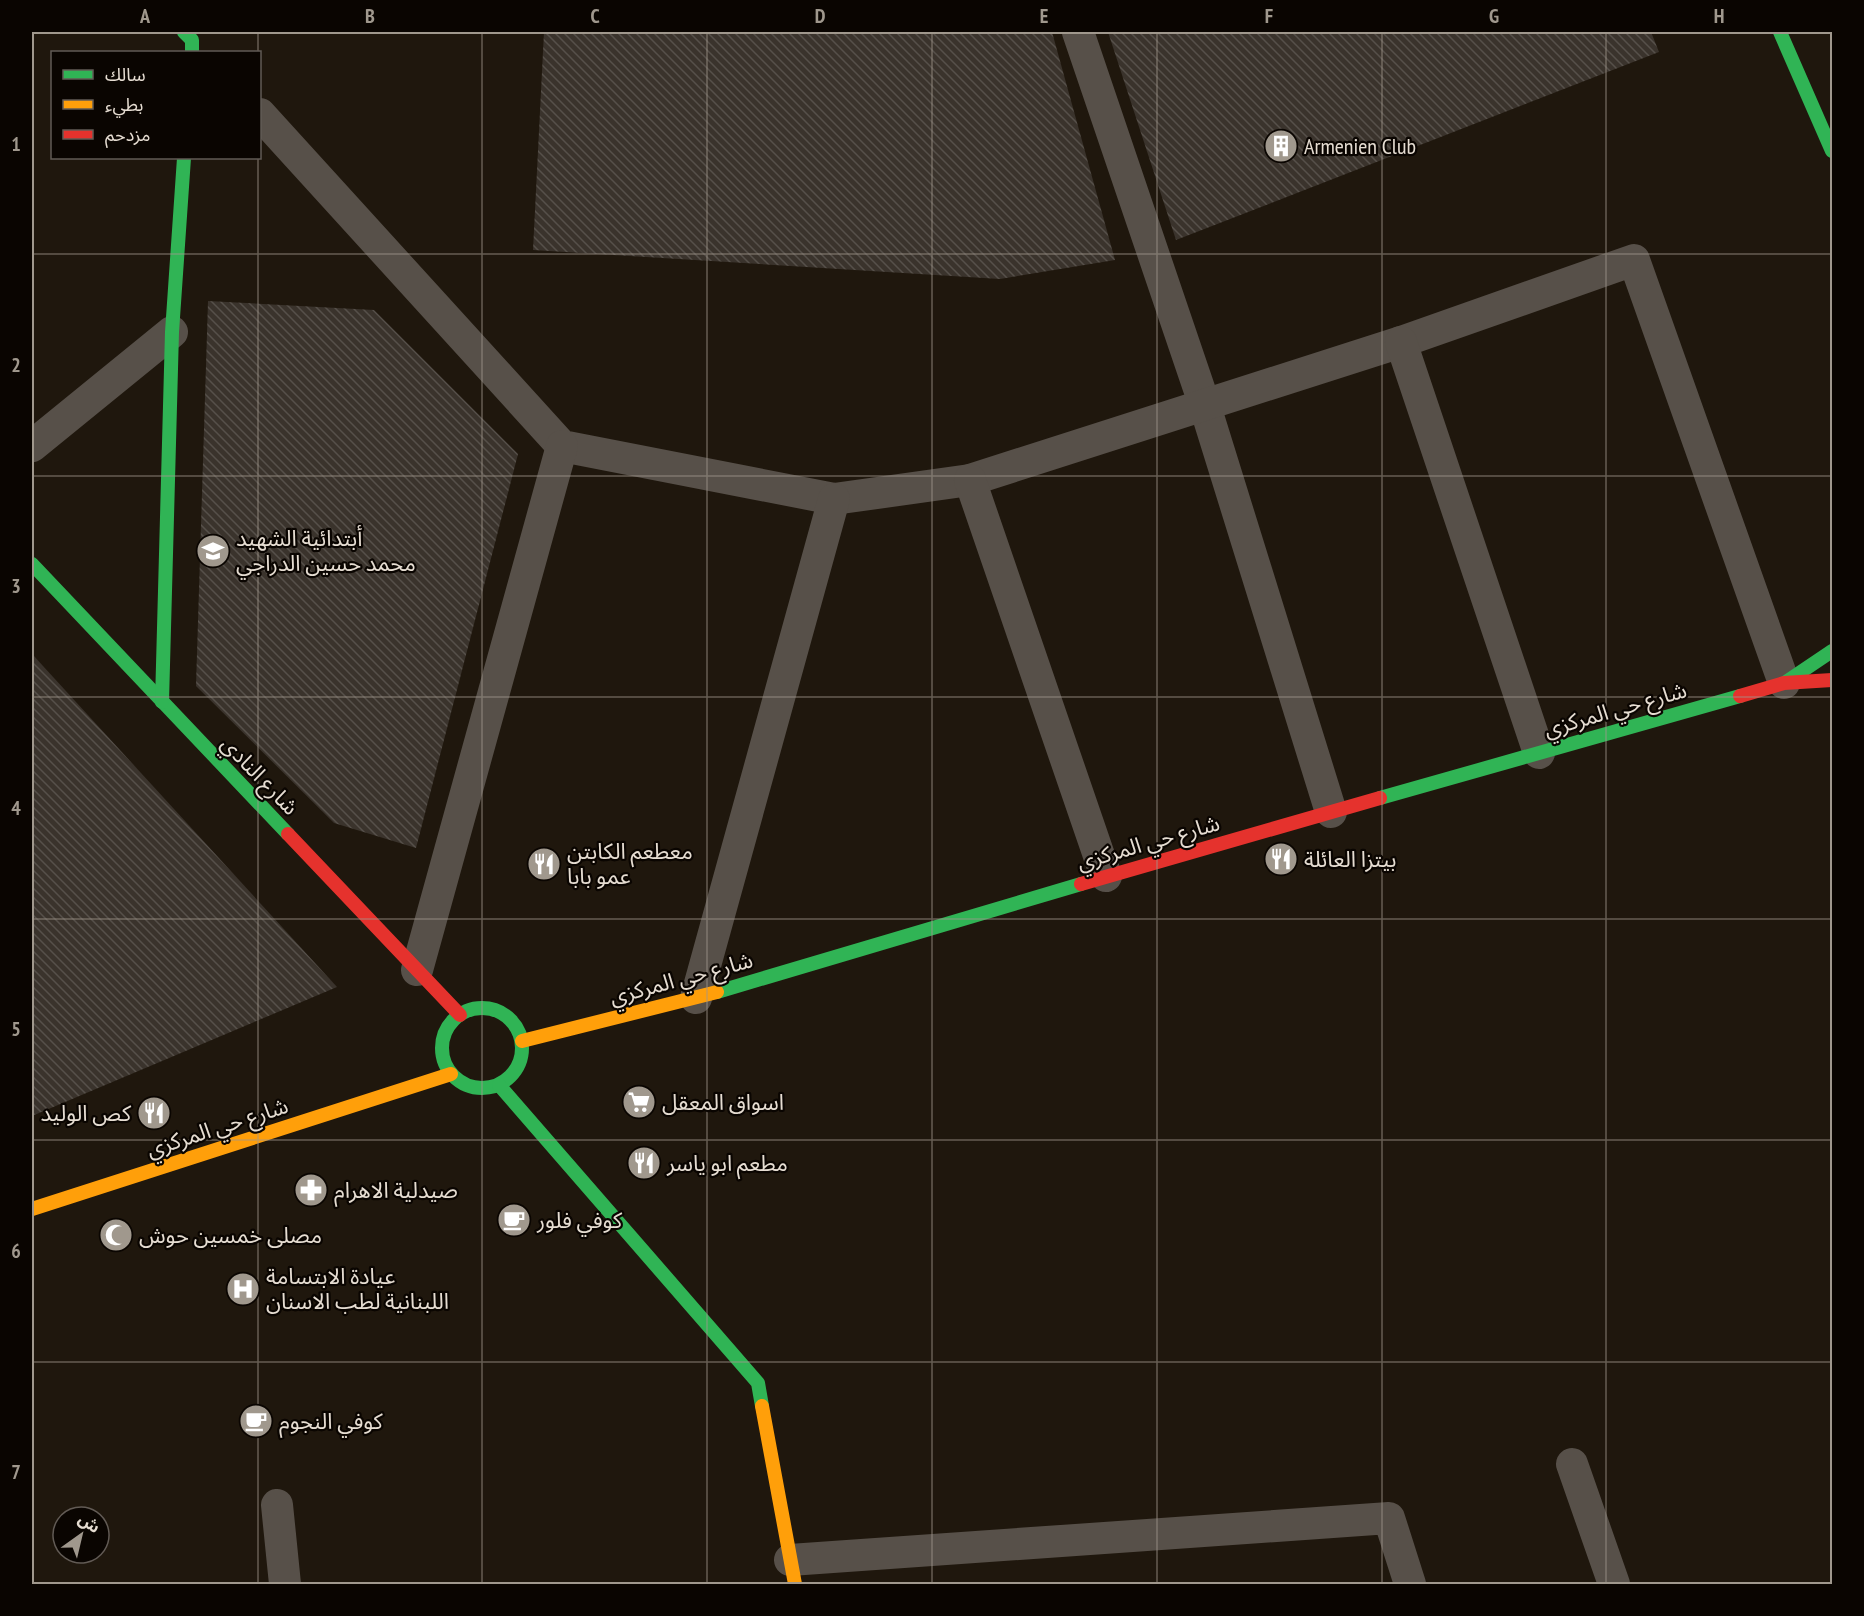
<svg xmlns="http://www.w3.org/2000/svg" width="1864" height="1616" viewBox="0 0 1864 1616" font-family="'PT Sans Narrow','Noto Sans Arabic',sans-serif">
<defs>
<pattern id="building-back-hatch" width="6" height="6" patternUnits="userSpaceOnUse" patternTransform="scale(1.5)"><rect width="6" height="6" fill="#3a332c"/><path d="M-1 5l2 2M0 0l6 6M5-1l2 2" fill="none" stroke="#56504a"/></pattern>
</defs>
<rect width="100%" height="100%" fill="#1f170d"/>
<g fill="url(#building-back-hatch)">
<path d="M544,32H1052L1115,260L1000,279L533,250Z"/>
<path d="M1108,32H1651L1659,52L1176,240Z"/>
<path d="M208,301L374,310L518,454L416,848L334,823L196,686Z"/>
<path d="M32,654L337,987L32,1116Z"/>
</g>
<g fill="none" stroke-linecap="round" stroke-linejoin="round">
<g stroke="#575049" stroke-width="32">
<path d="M1078,32L1204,403L1331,812"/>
<path d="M260,114L562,446L834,499L970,480L1401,342L1634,260L1784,683"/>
<path d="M1401,342L1539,753"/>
<path d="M32,446L172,332"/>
<path d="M970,480L1106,876"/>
<path d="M417,970L562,446"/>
<path d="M696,998L834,499"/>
<path d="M1572,1464L1614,1584"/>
<path d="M277,1505L285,1584"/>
<path d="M790,1560L1389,1518L1410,1584"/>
</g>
<g stroke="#30b455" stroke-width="14">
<path d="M184,32L192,40V52"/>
<path d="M1780,32L1832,151"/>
<path d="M32,564L288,834"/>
<path d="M1786,682L1832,651"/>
<path d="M162,702L172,332L184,158"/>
<path d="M1380,798L1740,696"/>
<path d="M717,992L1081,884"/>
<circle cx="482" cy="1048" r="40"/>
<path d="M499,1085L758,1383L762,1406"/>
</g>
<g stroke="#ff9f0a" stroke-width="14">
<path d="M522,1041L717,992"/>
<path d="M32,1209L451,1074"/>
<path d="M762,1406L795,1584"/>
</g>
<g stroke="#e5322d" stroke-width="14">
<path d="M1740,696L1784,683L1832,680"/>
<path d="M288,834L460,1015"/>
<path d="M1081,884L1380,798"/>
</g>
</g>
<path fill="none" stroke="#a0988d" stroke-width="1.5" stroke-opacity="0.55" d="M258,32V52M482,32V1584M707,32V1584M932,32V1584M1157,32V1584M1382,32V1584M1606,32V1584M258,158V1584M32,254H1832M32,476H1832M32,697H1832M32,919H1832M32,1140H1832M32,1362H1832"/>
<defs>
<symbol id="building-disc" viewBox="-11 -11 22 22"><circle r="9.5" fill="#a0988d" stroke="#0a0501"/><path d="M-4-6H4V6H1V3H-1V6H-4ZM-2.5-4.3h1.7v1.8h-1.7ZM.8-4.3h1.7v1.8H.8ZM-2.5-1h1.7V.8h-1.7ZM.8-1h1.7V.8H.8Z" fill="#fff"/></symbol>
<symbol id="school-disc" viewBox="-11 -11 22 22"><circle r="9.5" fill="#a0988d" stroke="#0a0501"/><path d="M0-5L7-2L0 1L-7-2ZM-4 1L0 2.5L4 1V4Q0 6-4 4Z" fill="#fff"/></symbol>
<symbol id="restaurant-disc" viewBox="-11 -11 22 22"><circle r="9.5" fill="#a0988d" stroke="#0a0501"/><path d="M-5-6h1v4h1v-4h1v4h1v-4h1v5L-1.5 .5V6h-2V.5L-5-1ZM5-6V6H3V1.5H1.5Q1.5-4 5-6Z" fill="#fff"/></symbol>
<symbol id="supermarket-disc" viewBox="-11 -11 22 22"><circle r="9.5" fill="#a0988d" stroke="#0a0501"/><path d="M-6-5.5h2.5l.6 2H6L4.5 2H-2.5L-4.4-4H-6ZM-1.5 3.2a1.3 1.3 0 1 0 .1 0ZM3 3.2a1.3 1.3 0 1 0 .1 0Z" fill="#fff"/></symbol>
<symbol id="pharmacy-disc" viewBox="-11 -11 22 22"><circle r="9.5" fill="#a0988d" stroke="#0a0501"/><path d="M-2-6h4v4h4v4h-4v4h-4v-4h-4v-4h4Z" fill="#fff"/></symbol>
<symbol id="cafe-disc" viewBox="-11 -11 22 22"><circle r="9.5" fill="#a0988d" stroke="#0a0501"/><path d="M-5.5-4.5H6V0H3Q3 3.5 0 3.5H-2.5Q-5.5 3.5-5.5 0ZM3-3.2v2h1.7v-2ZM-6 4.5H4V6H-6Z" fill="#fff"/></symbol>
<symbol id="mosque-disc" viewBox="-11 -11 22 22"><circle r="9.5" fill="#a0988d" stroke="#0a0501"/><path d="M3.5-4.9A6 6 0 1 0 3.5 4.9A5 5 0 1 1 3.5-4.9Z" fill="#fff"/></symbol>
<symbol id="hospital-disc" viewBox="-11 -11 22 22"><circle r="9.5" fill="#a0988d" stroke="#0a0501"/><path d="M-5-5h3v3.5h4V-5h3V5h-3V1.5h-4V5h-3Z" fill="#fff"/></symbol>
</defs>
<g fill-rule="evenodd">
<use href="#building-disc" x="1262" y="127" width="38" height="38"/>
<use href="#school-disc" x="194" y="532" width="38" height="38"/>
<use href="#restaurant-disc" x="1262" y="840" width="38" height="38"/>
<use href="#restaurant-disc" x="525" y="845" width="38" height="38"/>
<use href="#supermarket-disc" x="620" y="1083" width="38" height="38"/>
<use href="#restaurant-disc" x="135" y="1094" width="38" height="38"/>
<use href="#restaurant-disc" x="625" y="1144" width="38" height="38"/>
<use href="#pharmacy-disc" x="292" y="1171" width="38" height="38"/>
<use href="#cafe-disc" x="495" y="1201" width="38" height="38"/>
<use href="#mosque-disc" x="97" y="1216" width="38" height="38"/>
<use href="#hospital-disc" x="224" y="1270" width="38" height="38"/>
<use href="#cafe-disc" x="237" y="1402" width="38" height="38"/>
</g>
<g text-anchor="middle" stroke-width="4.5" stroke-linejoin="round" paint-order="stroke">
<g font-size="22" fill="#e6ddd2" stroke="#0a0501" text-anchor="start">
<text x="1304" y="154">Armenien Club</text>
<text x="236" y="546">أبتدائية الشهيد<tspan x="236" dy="25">محمد حسين الدراجي</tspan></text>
<text x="567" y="859">معطعم الكابتن<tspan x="567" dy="25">عمو بابا</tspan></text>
<text x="1304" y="867">بيتزا العائلة</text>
<text x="662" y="1110">اسواق المعقل</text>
<text x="131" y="1121" text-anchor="end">كص الوليد</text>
<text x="667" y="1171">مطعم ابو ياسر</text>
<text x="334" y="1198">صيدلية الاهرام</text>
<text x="537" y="1228">كوفي فلور</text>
<text x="139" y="1243">مصلى خمسين حوش</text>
<text x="266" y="1284">عيادة الابتسامة<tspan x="266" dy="25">اللبنانية لطب الاسنان</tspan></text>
<text x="279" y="1429">كوفي النجوم</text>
</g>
<g font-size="22" fill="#e6ddd2" stroke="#0a0501">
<text transform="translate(1615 709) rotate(-16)" y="8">شارع حي المركزي</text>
<text transform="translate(260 775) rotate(46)" y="8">شارع النادي</text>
<text transform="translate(1148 842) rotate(-16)" y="8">شارع حي المركزي</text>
<text transform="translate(681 978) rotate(-15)" y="8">شارع حي المركزي</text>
<text transform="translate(217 1127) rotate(-18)" y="8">شارع حي المركزي</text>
</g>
</g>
<rect width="1864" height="1616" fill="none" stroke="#0a0501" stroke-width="66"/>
<rect x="51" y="51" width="210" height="108" fill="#0a0501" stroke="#625b55" stroke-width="1.5"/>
<rect x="63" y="70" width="30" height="9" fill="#30b455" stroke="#625b55" stroke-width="1.5"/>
<text x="105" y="81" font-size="18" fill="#e6ddd2">سالك</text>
<rect x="63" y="100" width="30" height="9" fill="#ff9f0a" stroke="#625b55" stroke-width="1.5"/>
<text x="105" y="111" font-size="18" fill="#e6ddd2">بطيء</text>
<rect x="63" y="130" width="30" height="9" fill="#e5322d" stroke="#625b55" stroke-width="1.5"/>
<text x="105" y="141" font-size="18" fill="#e6ddd2">مزدحم</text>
<g transform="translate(81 1535) rotate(34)"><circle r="28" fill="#0a0501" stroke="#625b55" stroke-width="1.5"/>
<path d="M0-4.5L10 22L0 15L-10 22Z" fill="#a0988d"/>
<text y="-9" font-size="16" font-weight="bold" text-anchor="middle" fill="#e6ddd2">ش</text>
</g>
<rect x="33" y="33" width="1798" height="1550" fill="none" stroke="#a0988d" stroke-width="2"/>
<g font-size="20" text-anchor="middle" font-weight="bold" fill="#a0988d">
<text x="145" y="23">A</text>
<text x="370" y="23">B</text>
<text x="595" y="23">C</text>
<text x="820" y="23">D</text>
<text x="1044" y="23">E</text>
<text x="1269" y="23">F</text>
<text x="1494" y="23">G</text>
<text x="1719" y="23">H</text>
<text x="16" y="151">1</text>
<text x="16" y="372">2</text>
<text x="16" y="593">3</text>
<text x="16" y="815">4</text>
<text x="16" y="1036">5</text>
<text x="16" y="1258">6</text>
<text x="16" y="1479">7</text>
</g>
</svg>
